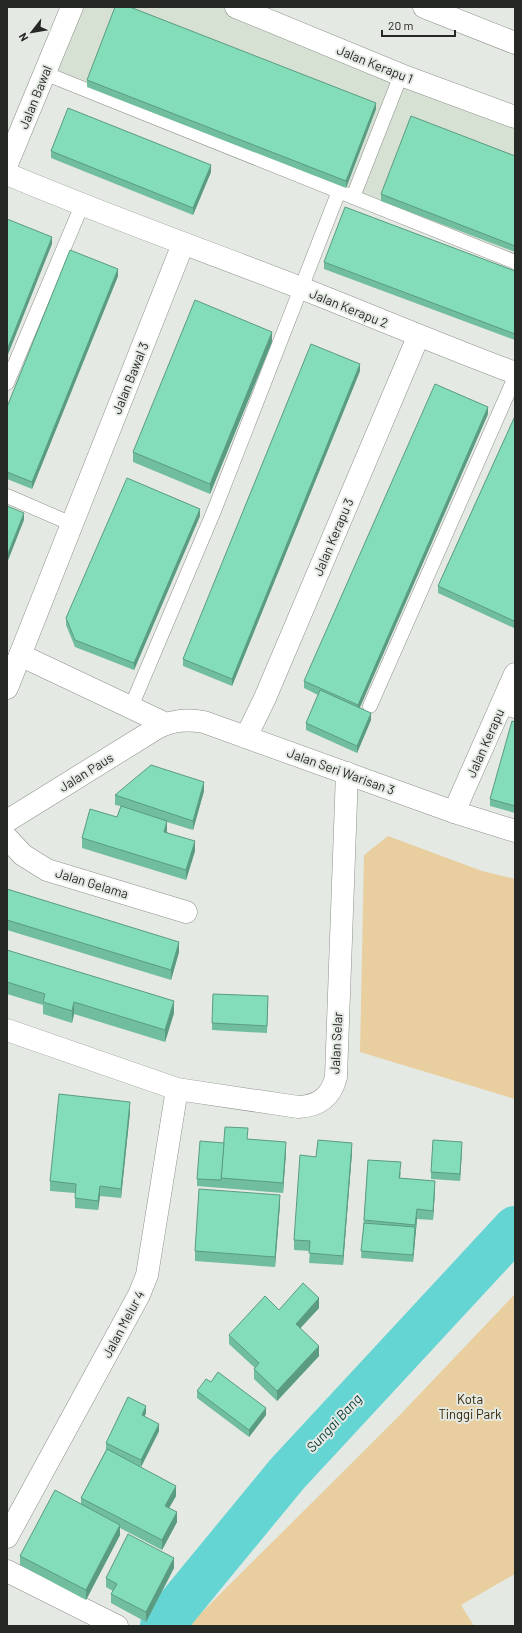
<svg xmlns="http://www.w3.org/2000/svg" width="522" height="1633" viewBox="0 0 522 1633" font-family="Barlow,sans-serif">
<rect width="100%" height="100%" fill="#e4e9e3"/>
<path fill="#d6e0d3" d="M62,7H262L399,63L515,106V269L34,76Z"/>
<g fill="#e9cf9f">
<path d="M388,836L482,871L515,879V1099L360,1052L364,855Z"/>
<path d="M515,1294V1574L461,1605L474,1626H188L396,1419Z"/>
</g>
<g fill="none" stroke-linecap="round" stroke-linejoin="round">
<path stroke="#65d5d3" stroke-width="44" d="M162,1626L287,1474L515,1228"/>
<defs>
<g id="service">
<path d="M44,73L515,262"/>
<path d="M353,197L401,75"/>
<path d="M7,383L82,205"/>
<path d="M7,496L72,524"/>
<path d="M370,706L515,377"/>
<path d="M131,707L214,511L339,191"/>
<path d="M501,707L515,711"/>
</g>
<g id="minor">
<path d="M236,7L401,75L515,117"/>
<path d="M7,164L72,7"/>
<path d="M7,174C104,215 203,250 301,288C372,316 443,346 515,373"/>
<path d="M20,655L166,724"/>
<path d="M7,688L183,244"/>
<path d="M246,737L265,698L418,337"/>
<path d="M454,812L515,674"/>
<path d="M7,821L157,728C173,720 187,719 204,722L454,812L515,831"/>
<path d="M7,838L23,855L47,870L186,912"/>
<path d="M7,1030L177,1089L298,1107C319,1106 331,1097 336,1077L347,773"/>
<path d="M7,1537L139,1295L147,1275L177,1089"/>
<path d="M7,1571L117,1626"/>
</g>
<path id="primary" d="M424,7L515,43"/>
</defs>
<use href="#service" stroke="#8d918b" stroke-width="15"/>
<use href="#minor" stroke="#8d918b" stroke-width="23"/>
<use href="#primary" stroke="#8d918b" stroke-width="23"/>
<use href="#service" stroke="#fff" stroke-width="14"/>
<use href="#minor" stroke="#fff" stroke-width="22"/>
<use href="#primary" stroke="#fff" stroke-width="22"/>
</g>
<g fill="#70be9e">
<path d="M87,80L376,109L346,188L87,87Z"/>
<path d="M51,151L211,172L193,215L51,158Z"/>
<path d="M515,156V252L381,201V194Z"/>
<path d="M324,262L515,271V340L324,269Z"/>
<path d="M118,276L32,489L7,479V407Z"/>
<path d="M272,342L210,494L133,462V452Z"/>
<path d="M360,371L232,686L183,666V659Z"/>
<path d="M488,414L359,708L371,720L357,753L306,730V723L318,695L304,688V681Z"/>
<path d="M515,416L514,628L438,593V586Z"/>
<path d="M200,516L134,670L75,647L66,625V618Z"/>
<path d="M515,722V813L490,806V799Z"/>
<path d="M204,791L193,830L167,822V832L195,851L186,880L82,848V838L117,817L121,806L115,805V795Z"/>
<path d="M7,889L179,952L171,980L7,930Z"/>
<path d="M7,950L174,1013L165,1042L74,1014L72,1023L43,1014V1005L7,994Z"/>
<path d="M268,1003L267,1033L212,1030V1023Z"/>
<path d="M130,1112L121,1198L100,1196L98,1210L75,1208V1193L50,1191V1181Z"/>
<path d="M248,1139L286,1152L283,1193L197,1186V1179L224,1143Z"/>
<path d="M462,1149L460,1181L431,1179V1172Z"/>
<path d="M352,1152L343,1265L309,1263L310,1251L294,1250V1240L316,1157Z"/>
<path d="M368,1160L401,1172L400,1178L435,1190L433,1220L417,1219L413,1262L361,1258Z"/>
<path d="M280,1204L275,1267L195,1261V1251Z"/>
<path d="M319,1308L300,1328L319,1356L277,1401L254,1379V1369L255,1368L229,1344V1335L279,1310Z"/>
<path d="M197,1391L266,1415L249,1437L197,1398Z"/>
<path d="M146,1413L144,1417L159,1431L141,1467L126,1460L176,1496L169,1508L177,1522L162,1550L120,1528V1535L86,1600L20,1565V1556L81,1504V1498L106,1450V1443Z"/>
<path d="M174,1568L146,1622L111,1603V1594L113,1591L106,1587V1578Z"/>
</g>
<g fill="#5b9b81">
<path d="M376,103V109L346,188V181Z"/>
<path d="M211,165V172L193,215V208Z"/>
<path d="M52,237V244L7,357V350Z"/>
<path d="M118,269V276L32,489V482Z"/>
<path d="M272,332V342L210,494V484Z"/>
<path d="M360,364V371L232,686V679Z"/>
<path d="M488,407V414L358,712V705Z"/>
<path d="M200,509V516L134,670V663Z"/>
<path d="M24,513V520L7,563V556Z"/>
<path d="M515,619V626L514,628V621Z"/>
<path d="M371,713V720L357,753V746Z"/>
<path d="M204,782V791L193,830V821Z"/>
<path d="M167,821V830L164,841V832Z"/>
<path d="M195,841V851L186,880V870Z"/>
<path d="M179,942V952L171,980V970Z"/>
<path d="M174,1001V1013L165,1042V1030Z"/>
<path d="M74,1002V1014L72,1023V1011Z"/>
<path d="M130,1102V1112L121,1198V1189Z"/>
<path d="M286,1142V1152L283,1193V1183Z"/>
<path d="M462,1142V1149L460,1181V1174Z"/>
<path d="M352,1143V1152L343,1265V1256Z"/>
<path d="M435,1181V1190L433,1220V1211Z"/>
<path d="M100,1186V1196L98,1210V1201Z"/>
<path d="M280,1195V1204L275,1267V1257Z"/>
<path d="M417,1209V1219L413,1262V1255Z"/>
<path d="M319,1298V1308L296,1333V1324Z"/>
<path d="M8,1336V1348L7,1349V1337Z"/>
<path d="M319,1346V1356L277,1401V1391Z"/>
<path d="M146,1406V1413L142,1422V1415Z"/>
<path d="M266,1408V1415L249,1437V1430Z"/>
<path d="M159,1424V1431L141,1467V1460Z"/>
<path d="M176,1486V1496L165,1515V1506Z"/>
<path d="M177,1512V1522L162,1550V1540Z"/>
<path d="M120,1525V1535L86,1600V1590Z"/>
<path d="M174,1558V1568L146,1622V1612Z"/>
</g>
<g fill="#82ddb8" stroke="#5b9b81">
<path d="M115,7H130L376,103L346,181L87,80Z"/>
<path d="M68,108L211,165L193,208L51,151Z"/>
<path d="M411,116L515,156V246L381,194Z"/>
<path d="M345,207L515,271V334L324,262Z"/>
<path d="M7,219L52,237L7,350Z"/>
<path d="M70,250L118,269L32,482L7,472V407Z"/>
<path d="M195,300L272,332L210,484L133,452Z"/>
<path d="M311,344L360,364L232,679L183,659Z"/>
<path d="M435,384L488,407L358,705L304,681Z"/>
<path d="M515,416V619L514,621L438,586Z"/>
<path d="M127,478L200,509L134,663L75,640L66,618Z"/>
<path d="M7,506L24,513L7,556Z"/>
<path d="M320,690L371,713L357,746L306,723Z"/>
<path d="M512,721L515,722V806L490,799Z"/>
<path d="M151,765L204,782L193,821L115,795Z"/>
<path d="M121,806L167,821L164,832L195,841L186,870L82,838L90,809L117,817Z"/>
<path d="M7,889L179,942L171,970L7,920Z"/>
<path d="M7,950L174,1001L165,1030L74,1002L72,1011L43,1002L45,994L7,982Z"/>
<path d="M213,994L268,996L267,1026L212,1023Z"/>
<path d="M59,1094L130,1102L121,1189L100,1186L98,1201L75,1198L76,1184L50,1181Z"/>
<path d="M225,1127L248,1128L247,1139L286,1142L283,1183L221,1178Z"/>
<path d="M318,1140L352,1143L343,1256L309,1253L310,1241L294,1240L300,1155L316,1157Z"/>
<path d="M433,1140L462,1142L460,1174L431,1172Z"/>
<path d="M200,1141L224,1143L221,1180L197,1179Z"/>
<path d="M368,1160L401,1162L399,1178L435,1181L433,1211L417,1209L415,1225L364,1220Z"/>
<path d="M199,1189L280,1195L275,1257L195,1251Z"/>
<path d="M364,1223L415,1227L413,1255L361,1251Z"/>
<path d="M303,1283L319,1298L296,1324L319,1346L277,1391L254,1369L259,1363L229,1335L265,1296L279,1310Z"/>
<path d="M218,1372L266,1408L249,1430L197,1391L206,1379L211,1382Z"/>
<path d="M128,1397L146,1406L142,1415L159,1424L141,1460L106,1443Z"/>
<path d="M107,1449L176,1486L165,1506L177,1512L162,1540L81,1498Z"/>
<path d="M55,1490L120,1525L86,1590L20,1556Z"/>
<path d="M128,1534L174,1558L146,1612L111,1594L117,1584L106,1578Z"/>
</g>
<g text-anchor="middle" stroke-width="4" stroke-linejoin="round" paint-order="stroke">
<g font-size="13" fill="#262825" stroke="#e4e9e3">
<text transform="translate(375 64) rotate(22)" y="5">Jalan Kerapu 1</text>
<text transform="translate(35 97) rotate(-68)" y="5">Jalan Bawal</text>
<text transform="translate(349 308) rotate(22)" y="5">Jalan Kerapu 2</text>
<text transform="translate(130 378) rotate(-68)" y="5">Jalan Bawal 3</text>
<text transform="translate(333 537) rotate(-67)" y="5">Jalan Kerapu 3</text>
<text transform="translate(485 743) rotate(-66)" y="5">Jalan Kerapu</text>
<text transform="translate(341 771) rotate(20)" y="5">Jalan Seri Warisan 3</text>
<text transform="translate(86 772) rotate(-32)" y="5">Jalan Paus</text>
<text transform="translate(92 883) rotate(17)" y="5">Jalan Gelama</text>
<text transform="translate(336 1043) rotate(-87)" y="5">Jalan Selar</text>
<text transform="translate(123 1324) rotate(-62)" y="5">Jalan Melur 4</text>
</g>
<g font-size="13" fill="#362605" stroke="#e4e9e3">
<text x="470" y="1404">Kota<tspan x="470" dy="15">Tinggi Park</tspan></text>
</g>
<g font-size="14" font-style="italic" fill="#053c3c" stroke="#e4e9e3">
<text transform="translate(334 1423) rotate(-47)" y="5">Sungai Bang</text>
</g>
</g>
<rect width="522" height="1633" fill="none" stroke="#262825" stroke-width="16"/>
<g transform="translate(32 32) rotate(239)" stroke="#e4e9e3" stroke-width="3" paint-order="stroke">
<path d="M0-3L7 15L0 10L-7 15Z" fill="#262825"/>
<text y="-6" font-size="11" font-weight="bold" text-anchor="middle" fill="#262825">N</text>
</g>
<path d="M382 30v6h73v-6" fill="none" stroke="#262825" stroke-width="2"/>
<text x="388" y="30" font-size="12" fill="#262825" stroke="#e4e9e3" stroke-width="3" paint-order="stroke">20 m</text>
</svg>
